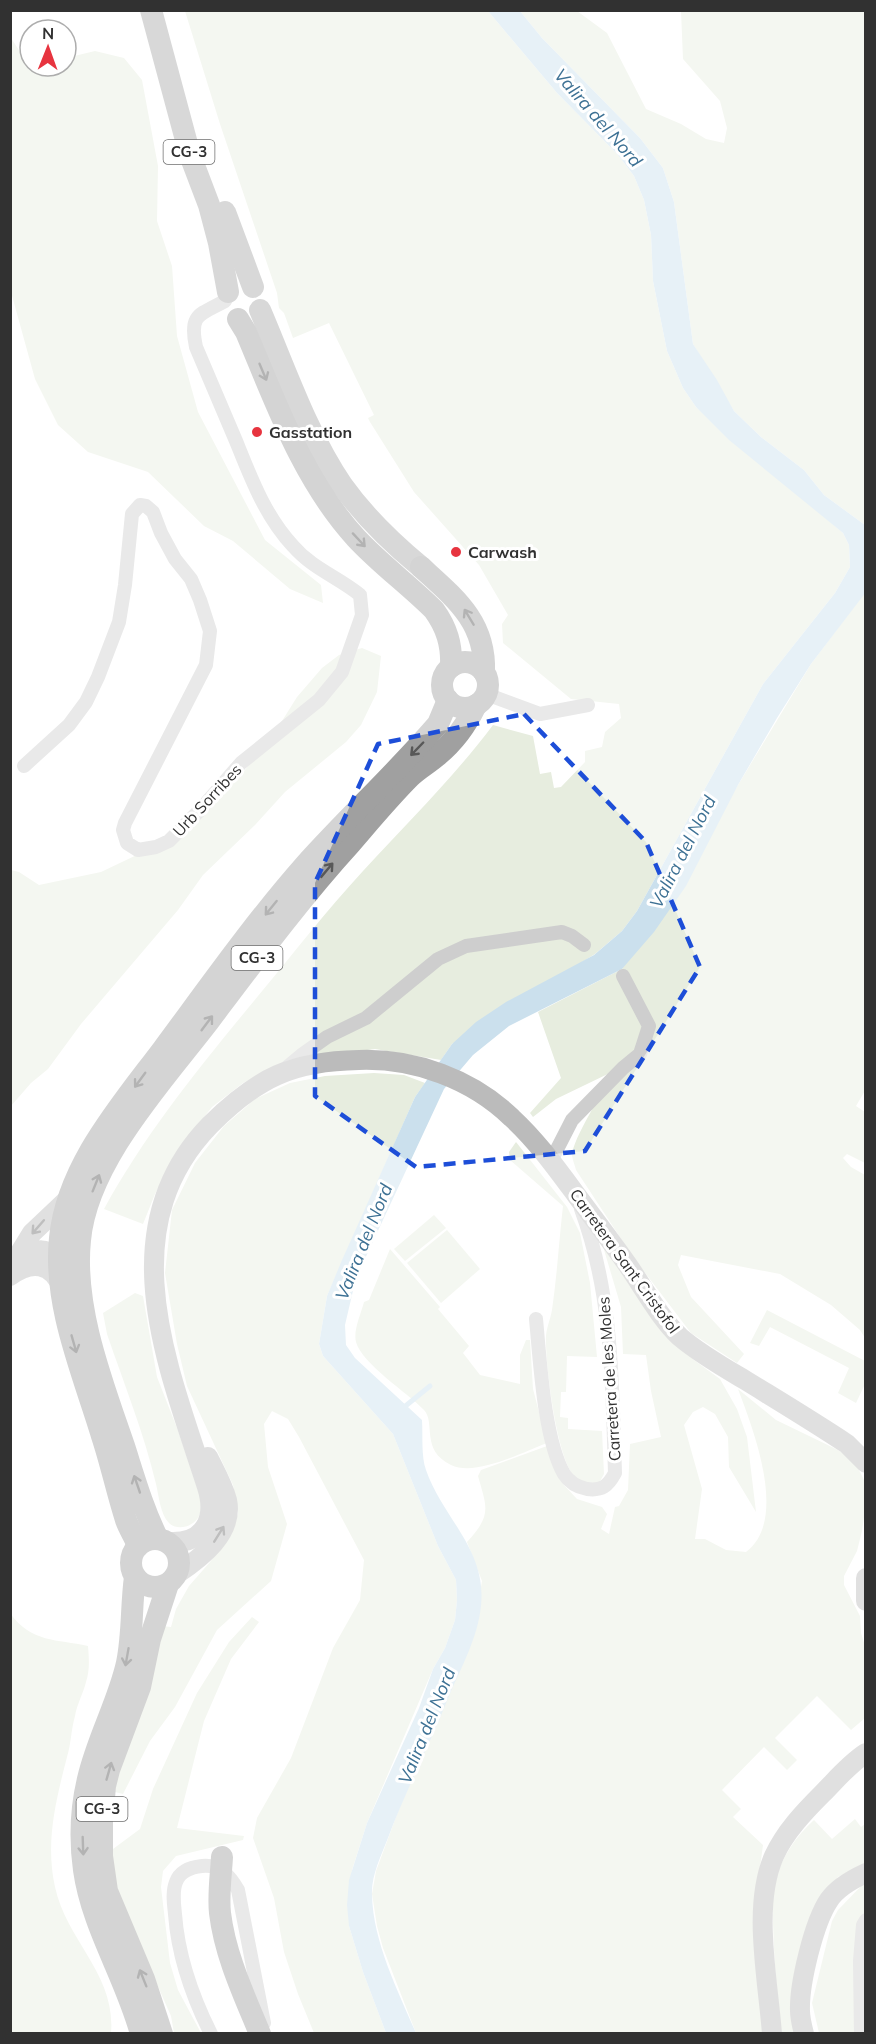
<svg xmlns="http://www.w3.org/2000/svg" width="876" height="2044" viewBox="0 0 876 2044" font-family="Mulish,sans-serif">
<rect width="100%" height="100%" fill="#fff"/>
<g fill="#e7eddf">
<path d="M185,11H488L557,93L618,155L634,176L644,200L651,235L653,281L667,351L683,388L696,407L843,533L849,545L850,567L835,593L763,684L637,911L622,931L595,954L452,1044L441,1060L375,1049L283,1062L243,1083L212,1107L178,1150L155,1194L143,1224L104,1209C146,1132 202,1064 258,996C293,954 326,911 363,871C407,823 454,777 493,725L533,736L540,774L551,772L554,788L561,787L585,762V751L602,747L605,732L621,718L619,704L571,699L503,643L502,624L508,615L479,565L414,492L370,422L368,418L374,415L329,323L293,338L284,313L279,308L277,293L220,124Z"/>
<path d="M520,11H577L607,33L646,109L681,124L706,139L724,143L727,128L720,101L683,59L681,11H865V525L824,495L804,470L761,437L734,411L693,344L674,202L663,168L640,138L542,38Z"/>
<path d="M11,38L30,67L66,66V58L95,51L124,58L142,80L158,166L157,221L172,266L177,336L198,412L265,540L321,585L323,603L290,589L233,541L204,526L148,472L88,452L58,425L35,379L11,292Z"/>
<path d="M865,592L866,1089L856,1106L865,1112V1163L847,1154L843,1158L851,1167L865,1175V1338L860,1330L831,1305L780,1274L681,1255L678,1265L691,1297L744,1354L737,1363L691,1333L633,1257L576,1170C575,1166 573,1161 572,1156C572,1139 605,1089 614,1071L556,1099L533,1117L530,1113L561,1078L538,1012L622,969L738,785L811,664Z"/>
<path d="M362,648L381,656L377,692L361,725L346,742L285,792L255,825L203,875L178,910L81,1024L48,1069L31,1083L11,1106V870L19,872L39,885L101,872L143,852L202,817L241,775L277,729L297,697L322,668L339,655Z"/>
<path d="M374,1073L404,1075L425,1083L415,1097L327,1296L319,1344L323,1356L393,1434L438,1546L456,1580L457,1600L455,1620L445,1648L433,1669L367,1823L352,1870L349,1926L363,1972L386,2033H314L298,1994L284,1952L274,1898L253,1838L257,1818L291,1758L333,1648L360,1600L364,1560L299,1437L288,1419L272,1411L264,1424L268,1467L287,1524L271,1581L217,1630L175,1707L150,1741L123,1794L115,1792L119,1771L162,1626L171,1627L176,1609L189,1586L210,1562L232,1533L238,1513L233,1485L187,1386L177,1344L165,1273L172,1210L195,1163L224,1126L255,1099L290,1083L325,1076Z"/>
<path d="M516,1142L567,1207L580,1233L590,1283L597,1357L567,1356L566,1392H561L560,1417L568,1418V1429L602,1431L604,1474L599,1483C592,1483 583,1483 577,1479C557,1464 546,1367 546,1342C545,1331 550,1321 552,1310C557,1276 559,1241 563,1206L510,1160L509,1152Z"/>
<path d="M434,1215L446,1228L405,1261L394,1249Z"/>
<path d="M447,1230L480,1269L441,1303L407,1263Z"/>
<path d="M602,1243L694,1360L720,1379L737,1409L747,1437L756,1512L729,1467L728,1437L715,1414L703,1407L693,1412L684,1425L702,1489L695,1539H705L726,1550L746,1552C789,1520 753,1429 738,1389L776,1420L836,1449L854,1460L865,1482V1510L862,1531L857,1551L844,1576V1585L860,1616L861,1633L865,1646V1718L851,1730L817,1696L775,1738L797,1760L787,1770L764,1747L722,1790L741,1809L733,1817L763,1845L756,1898L765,2033H416L383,1948L377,1926L372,1894L376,1871L399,1809L472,1641L482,1581L467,1542C492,1515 487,1508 478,1476L481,1470L547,1446L563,1484L577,1499L602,1507L607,1514L601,1529L609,1534L615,1507L619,1506L628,1490L630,1444L661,1437L651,1391L646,1355L623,1354L621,1307Z"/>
<path d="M390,1249L440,1307L438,1309L469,1346L463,1353L480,1375L520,1384V1355L526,1340H530L533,1389L547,1443C523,1452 476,1477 451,1465C420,1450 436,1423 424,1410C408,1393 362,1364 356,1342C353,1330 361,1314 364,1302L369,1300Z"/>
<path d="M135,1293L143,1296L157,1377L177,1428L200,1496C201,1503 202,1511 198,1518C192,1527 177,1531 169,1523C160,1514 159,1496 156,1484C144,1433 124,1384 107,1334L103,1313Z"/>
<path d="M767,1310L865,1361V1384L856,1403L838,1393L849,1368L770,1327L759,1346L750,1343Z"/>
<path d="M10,1613C31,1643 57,1639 88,1646C89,1658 90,1670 86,1682C83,1694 77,1704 75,1716C71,1730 71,1744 67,1757C56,1800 45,1842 55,1887C67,1942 116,1974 111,2033H11Z"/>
<path d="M252,1617L259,1622L231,1659L204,1721L177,1828L244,1836L243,1840L176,1856L163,1871L161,1887L170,1963L178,1990L201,2033H174L171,2016L129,1921L113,1877V1849L140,1829L153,1789L197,1693L229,1642Z"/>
<path d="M855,1819L861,1827L865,1824V1864L838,1877L824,1896L794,2033L781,2034C777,1997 774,1960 773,1923C773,1908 771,1892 776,1877C783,1856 797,1835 814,1820L832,1839Z"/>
<path d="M865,1882V2033H819L812,2003L832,1921L838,1910Z"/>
</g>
<path fill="#cbe0ed" d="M488,11H520L542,38L640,138L663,168L674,202L693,344L717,380L734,411L761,437L804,470L824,495L865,525L866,592L811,664L777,718L738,785L686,886L654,932L622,969L509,1026L473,1055L444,1089L356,1278L345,1325L346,1345L355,1358L422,1420C423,1435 421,1456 426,1470C443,1519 487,1549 481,1606C478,1637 461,1668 449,1696C430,1744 406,1790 388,1838C381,1856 371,1876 372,1895C373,1942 398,1991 416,2033H386L363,1972L349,1926L347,1905L349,1880L367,1823L419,1708L433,1669L445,1648L455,1620L457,1600L456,1580L438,1546L393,1434L323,1356L319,1344L327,1296L342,1260L415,1097L452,1044L476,1022L506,1002L594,955L622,931L637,911L763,684L835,593L850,567L849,545L843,533L729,440L696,407L683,388L667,351L653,281L651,235L644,200L634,176L618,155L557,93Z"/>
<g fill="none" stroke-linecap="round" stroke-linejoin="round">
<path stroke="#cbe0ed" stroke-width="5" d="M403,1408L430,1386"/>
<g stroke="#cecece" stroke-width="14">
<path d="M486,694L540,714L588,705"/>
<path d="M24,766L69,725L86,702L98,677L119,622L125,585L132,514L140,505L146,506L153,512L161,533L175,559L191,579L200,600L210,631L206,665L125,823L123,830L127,843L138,850L156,847L169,841L200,810L241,763L319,700L342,672L362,615L360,595C338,577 313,569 293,546C265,516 251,478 236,441C223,410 209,378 196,347C189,314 199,315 225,301"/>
<path d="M285,1069L303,1054L327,1037L366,1018L438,959L466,946L562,932L572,936L584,945"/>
<path d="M551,1161L572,1120L623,1068L640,1054L649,1026L623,976"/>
<path d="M536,1319C540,1360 544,1439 564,1474C569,1482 577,1487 587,1489C602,1491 608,1486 615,1473C612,1383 613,1295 581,1209"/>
<path d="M211,2034C192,1996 178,1956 175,1914C174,1904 172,1892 176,1882C180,1871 192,1867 202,1866C220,1864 230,1876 238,1890L264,2023"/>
<path d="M861,2034L860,1961L863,1925L866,1920"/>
</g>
<g stroke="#bbb" stroke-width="20">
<path d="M16,1259L32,1233L69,1198"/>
<path d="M14,1262C36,1247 49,1244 66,1268"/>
<path d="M10,1276C32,1260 51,1263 62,1287"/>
<path d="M169,1542C204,1544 217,1519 207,1487C169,1369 108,1230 210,1125C257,1078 292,1061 359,1060C414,1058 472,1079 512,1118C537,1141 557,1169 577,1196C594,1219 611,1241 627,1264C644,1288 659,1317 680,1337C700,1354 723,1367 745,1380C779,1401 814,1422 847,1444L866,1463"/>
<path d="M177,1574C201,1558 234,1533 227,1500C223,1485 215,1471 208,1457"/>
<path d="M866,1578V1601"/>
<path d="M772,2034C768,1979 752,1906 774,1856C785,1832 804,1812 822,1794C836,1780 849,1764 866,1753"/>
<path d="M804,2034C802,2026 800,2018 800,2011C799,1984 814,1922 829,1900C837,1888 853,1879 866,1873"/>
</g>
<g stroke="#a9a9a9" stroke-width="22">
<path d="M151,10L190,155L209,205L219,243L228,292"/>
<path d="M225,212L253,287"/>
<path d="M260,310C284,366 308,436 342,485C364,516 392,543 421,567"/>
</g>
<g stroke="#a0a0a0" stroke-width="22">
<path d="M238,319L246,332C276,403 303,480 356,538C380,564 409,585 434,610C447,628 452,645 451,667"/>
<path d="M421,567C455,598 486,622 484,672"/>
<circle cx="465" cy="685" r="23"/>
<circle cx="155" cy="1563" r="24"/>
<path d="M158,1539C143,1509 134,1477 124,1446C102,1382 73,1308 80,1240C87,1162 163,1081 209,1021C255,960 300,899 351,843C370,821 389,798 410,777C418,769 429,763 437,756C454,742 467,724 476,705"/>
<path d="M138,1546C135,1537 129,1529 126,1520C117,1492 111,1463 102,1436C83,1373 53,1305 60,1238C67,1166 121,1105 163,1049C209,987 254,923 305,865C348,817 396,773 438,724L448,700"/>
<path d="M135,1577C131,1605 133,1634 127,1663C118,1703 97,1739 88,1779C81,1808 80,1841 84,1870C92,1927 126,1978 141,2034"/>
<path d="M162,2034L144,1979L107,1891L102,1856V1821L105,1786L109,1770L140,1687L150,1639L168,1584"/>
</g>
<path stroke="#a0a0a0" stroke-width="22" d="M222,1857C221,1875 218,1895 220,1913C225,1955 244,1995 260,2034"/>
</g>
<defs><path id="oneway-shaft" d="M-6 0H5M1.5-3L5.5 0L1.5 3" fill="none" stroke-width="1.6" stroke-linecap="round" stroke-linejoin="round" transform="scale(1.5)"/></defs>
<g stroke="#585858">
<use href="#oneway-shaft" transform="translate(263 372) rotate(67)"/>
<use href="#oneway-shaft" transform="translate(359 540) rotate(47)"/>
<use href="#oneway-shaft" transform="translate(469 617) rotate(-121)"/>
<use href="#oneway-shaft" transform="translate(417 749) rotate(134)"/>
<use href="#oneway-shaft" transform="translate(327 870) rotate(-50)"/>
<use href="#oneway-shaft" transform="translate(271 908) rotate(129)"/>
<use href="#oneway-shaft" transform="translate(207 1023) rotate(-53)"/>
<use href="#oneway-shaft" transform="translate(140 1080) rotate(126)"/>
<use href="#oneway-shaft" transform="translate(96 1183) rotate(-68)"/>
<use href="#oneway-shaft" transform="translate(74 1344) rotate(74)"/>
<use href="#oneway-shaft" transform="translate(137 1484) rotate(-109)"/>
<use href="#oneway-shaft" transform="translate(127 1657) rotate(100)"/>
<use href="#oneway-shaft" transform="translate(109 1771) rotate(-74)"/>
<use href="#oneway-shaft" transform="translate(83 1846) rotate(88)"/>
<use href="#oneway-shaft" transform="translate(143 1978) rotate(-112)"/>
</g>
<g stroke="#6f6f6f">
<use href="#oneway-shaft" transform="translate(38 1227) rotate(131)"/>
<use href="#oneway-shaft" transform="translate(219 1534) rotate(-58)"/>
</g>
<path d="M0 0H876V2044H0ZM524,714L646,842L700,967L585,1151L416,1167L315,1096V883L378,744Z" fill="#fff" fill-opacity=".55" fill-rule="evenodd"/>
<path fill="none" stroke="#1d4ed8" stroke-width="4.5" stroke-dasharray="12 8" stroke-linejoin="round" d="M524,714L646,842L700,967L585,1151L416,1167L315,1096V883L378,744Z"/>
<g fill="#e7343f" stroke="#fff" stroke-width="2">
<circle cx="257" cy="432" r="6"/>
<circle cx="456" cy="552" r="6"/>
</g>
<g text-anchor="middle" stroke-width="6" stroke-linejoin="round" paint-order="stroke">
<g fill="#fff" stroke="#6f6f6f" stroke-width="1.5">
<rect x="163.5" y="140" width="51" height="24" rx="4.5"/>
<rect x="231.5" y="946" width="51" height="24" rx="4.5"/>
<rect x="76.5" y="1797" width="51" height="24" rx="4.5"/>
</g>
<g font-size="15" font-weight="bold" fill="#313131">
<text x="189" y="157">CG-3</text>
<text x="257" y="963">CG-3</text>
<text x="102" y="1814">CG-3</text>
</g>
<g font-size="16" font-weight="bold" fill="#313131" stroke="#fff" text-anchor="start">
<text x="269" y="438">Gasstation</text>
<text x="468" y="558">Carwash</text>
</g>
<g font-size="16" fill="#313131" stroke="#fff">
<text transform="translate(207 800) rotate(-47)" y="6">Urb Sorribes</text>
<text transform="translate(625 1261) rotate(54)" y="6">Carretera Sant Cristofol</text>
<text transform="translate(609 1379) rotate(-94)" y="6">Carretera de les Moles</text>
</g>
<g font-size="18" font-style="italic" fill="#3d7194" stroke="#fff">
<text transform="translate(598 118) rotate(49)" y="6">Valira del Nord</text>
<text transform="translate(683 852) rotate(-63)" y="6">Valira del Nord</text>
<text transform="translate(364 1242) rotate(-68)" y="6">Valira del Nord</text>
<text transform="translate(427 1726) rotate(-68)" y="6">Valira del Nord</text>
</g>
</g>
<rect width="876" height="2044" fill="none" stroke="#313131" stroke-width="24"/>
<g transform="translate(48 48) rotate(1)"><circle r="28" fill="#ffffff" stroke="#adadad" stroke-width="1.5"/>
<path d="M0-4.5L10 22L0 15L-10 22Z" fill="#e7343f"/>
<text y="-9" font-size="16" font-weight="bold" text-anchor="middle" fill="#313131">N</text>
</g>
</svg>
